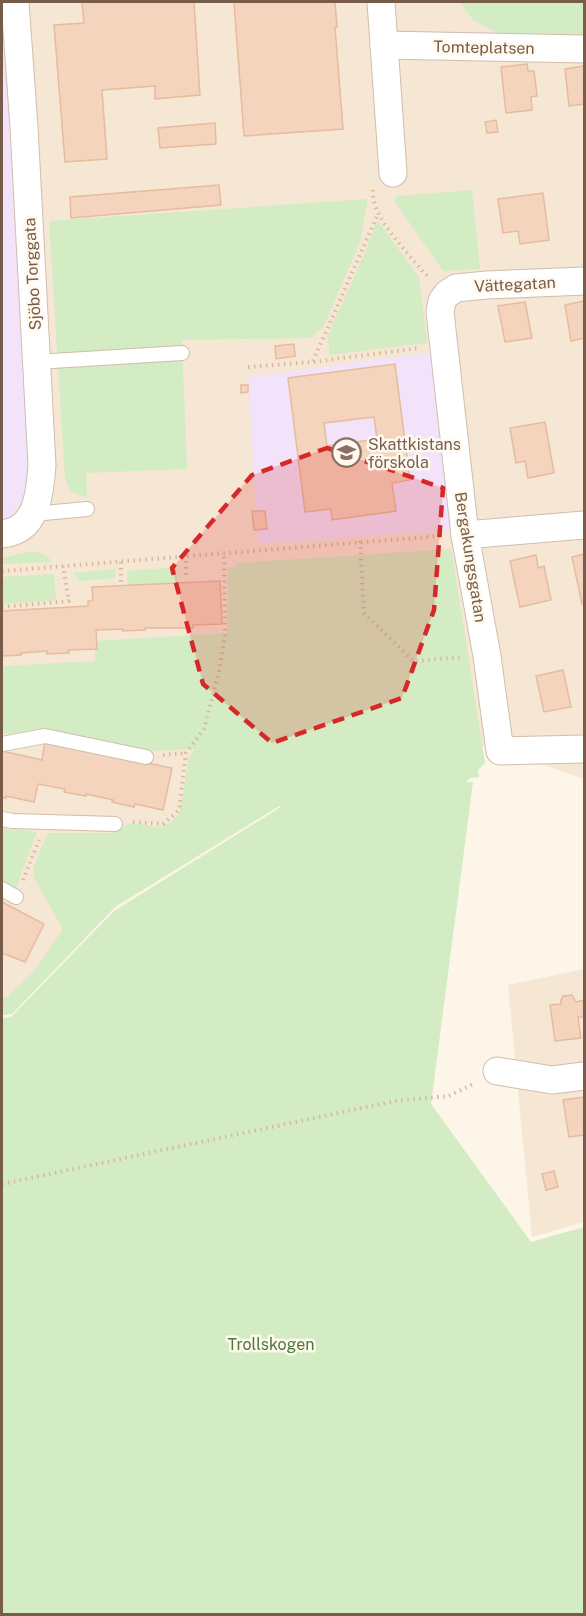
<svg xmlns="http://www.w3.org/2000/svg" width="586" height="1616" viewBox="0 0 586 1616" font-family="'Public Sans',sans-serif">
<rect width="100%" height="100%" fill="#fdf5e7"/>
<g fill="#f5e7d4">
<path d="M5,2H584V779L487,745L302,792L115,907L12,1014L2,1015V522Z"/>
<path d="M584,969V1222L532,1237L508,985Z"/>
</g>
<g fill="#f2e3fa">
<path d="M2,2H5L32,485L8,521L2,522Z"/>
<path d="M430,352L451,530L258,544L248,377Z"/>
</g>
<g fill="#d3ecc4">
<path d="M461,2H584V35L500,34L473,20L461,4Z"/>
<path d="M472,190L480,269L443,271L395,202L396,196Z"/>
<path d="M368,199L360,242L323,328L310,338L182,340L187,469L86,473L87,498L70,491L65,479L49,221Z"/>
<path d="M377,220L419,277L427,343L330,355L327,337L366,250Z"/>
<path d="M450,549L452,552L485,763L478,770L479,777L470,778L466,782H473L431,1104L531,1242L584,1227V1614H2V1018L11,1017L114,911L281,807L279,806L115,907L12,1014L2,1015V998L7,997L35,970L63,929L34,878L33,868L48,833H112L131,823L160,827L170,823L179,814L189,758L195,749L149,751L50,729L9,734L2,733V666L95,661V641L227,633L228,568L236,567V563Z"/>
<path d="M32,551L44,554L53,562L2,564V558Z"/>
<path d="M176,567L177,582L128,586L127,571Z"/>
<path d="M115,569V578L80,581L73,573Z"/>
<path d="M54,574L56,600L2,604V577Z"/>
<path d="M2,828L37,832L16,888L2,881Z"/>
</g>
<g fill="#f4d4bd" stroke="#e7bb9d" stroke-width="1.5" fill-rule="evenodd">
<path d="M82,2H194L200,95L155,99V86L102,90L107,159L65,162L54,25L84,23Z"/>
<path d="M234,2H335L337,27H335L343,129L244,136Z"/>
<path d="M527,64L528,71H534L537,96L531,97L532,110L506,113L501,67Z"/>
<path d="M584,66V104L569,106L565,69Z"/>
<path d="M496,120L498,132L487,133L485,122Z"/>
<path d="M215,123L216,144L160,148L158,128Z"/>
<path d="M219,185L221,205L71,218L70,197Z"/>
<path d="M543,193L549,240L520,244L518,231L503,233L498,199Z"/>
<path d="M584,301V338L571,341L565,305Z"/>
<path d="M525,302L532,338L505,342L498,306Z"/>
<path d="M294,344L295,356L276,359L275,346Z"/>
<path d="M395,364L410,480L392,483L396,511L332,520L331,509L305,512L288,378ZM374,417L377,439L327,446L324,423Z"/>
<path d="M241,385H248V392L241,393Z"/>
<path d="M545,422L554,473L528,478L525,461L516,463L510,428Z"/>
<path d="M252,511H265L267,529L254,530Z"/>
<path d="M584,554V603L582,604L572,557Z"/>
<path d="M536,555L538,568L544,566L551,600L520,607L510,561Z"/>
<path d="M220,581L222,624L193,625V628H145V630L123,631V629L96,630L97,649L68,650L69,653L47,654V651L21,653V655L2,656V611L88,606V601L93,600L92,587Z"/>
<path d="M563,670L571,707L544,712L536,676Z"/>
<path d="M45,742L172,768L163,810L135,804L134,807L112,802L113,800L86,794V796L64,792L65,789L38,784L34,802L6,796V798H2V751L42,760Z"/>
<path d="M2,902L44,924L25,962L2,953Z"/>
<path d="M572,995L576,1002L584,1000V1017H578L581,1038L555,1041L550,1005L561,1004V1000L563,996Z"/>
<path d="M584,1097V1135L569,1137L563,1100Z"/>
<path d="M554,1171L558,1187L546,1190L542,1174Z"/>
</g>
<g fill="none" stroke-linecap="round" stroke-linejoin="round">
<defs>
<g id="service">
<path d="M36,362L182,353"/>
<path d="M33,514L87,509"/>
<path d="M2,744L45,736L146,757"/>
<path d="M2,819L13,821L115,824"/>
<path d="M2,889L16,897"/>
</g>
<g id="minor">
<path d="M381,2L393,173"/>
<path d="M384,45L584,49"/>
<path d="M584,281L487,285L456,288L447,294L442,301L440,312L465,535L487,656L500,751L584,749"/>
<path d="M2,534C37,531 40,494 42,465L24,127L15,2"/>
<path d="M465,535L584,525"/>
<path d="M497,1071L552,1080L584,1076"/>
</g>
</defs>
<use href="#service" stroke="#d0bdac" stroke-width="16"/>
<use href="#minor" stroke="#d0bdac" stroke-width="29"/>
<g stroke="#d9b8a0" stroke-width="4" stroke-dasharray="1.5 4.5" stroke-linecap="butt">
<path d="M373,190C370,216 407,251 423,272L429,277"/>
<path d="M313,361L378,214"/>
<path d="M248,367L313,362L420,348"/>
<path d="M360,541L364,613L413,661L464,657"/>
<path d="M186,555V578"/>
<path d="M121,562V582"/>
<path d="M2,571L440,536"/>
<path d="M2,607L69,601L63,566"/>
<path d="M163,755L186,753"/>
<path d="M133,822L163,824L179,810L186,753L204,729L219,671L225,635L224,553"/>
<path d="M23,880L39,840"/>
<path d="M2,1184L395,1101L449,1096L475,1083"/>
</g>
<use href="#service" stroke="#fff" stroke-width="14"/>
<use href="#minor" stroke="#fff" stroke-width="27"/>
</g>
<path fill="#d62828" fill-opacity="0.2" stroke="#d62828" stroke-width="4.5" stroke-dasharray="12 8" stroke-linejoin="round" d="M327,448L443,488L434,610L402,698L272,743L203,684L172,568L252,475Z"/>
<defs>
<symbol id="school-ring" viewBox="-11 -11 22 22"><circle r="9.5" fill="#fff9ee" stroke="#8d6e63" stroke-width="1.5"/><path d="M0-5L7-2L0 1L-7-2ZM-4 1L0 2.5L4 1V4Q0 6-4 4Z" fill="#8d6e63"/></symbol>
</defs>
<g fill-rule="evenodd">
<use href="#school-ring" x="330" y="436" width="33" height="33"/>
</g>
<g text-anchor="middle" stroke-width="5" stroke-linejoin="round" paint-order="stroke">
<g font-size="16" fill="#785c4a" stroke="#fff9ee">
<text transform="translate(484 47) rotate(1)" y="6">Tomteplatsen</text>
<text transform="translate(32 274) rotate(-93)" y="6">Sjöbo Torggata</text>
<text transform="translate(515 284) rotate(-3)" y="6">Vättegatan</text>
<text transform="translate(471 557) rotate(81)" y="6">Bergakungsgatan</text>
</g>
<g font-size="16" fill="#785e54" stroke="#fff9ee" text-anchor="start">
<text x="368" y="450">Skattkistans<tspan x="368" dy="18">förskola</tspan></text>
</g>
<g font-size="16" fill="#4d793e" stroke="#fff9ee">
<text x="271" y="1350">Trollskogen</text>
</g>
</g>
<rect width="586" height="1616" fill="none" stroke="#785c4a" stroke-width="6"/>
</svg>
